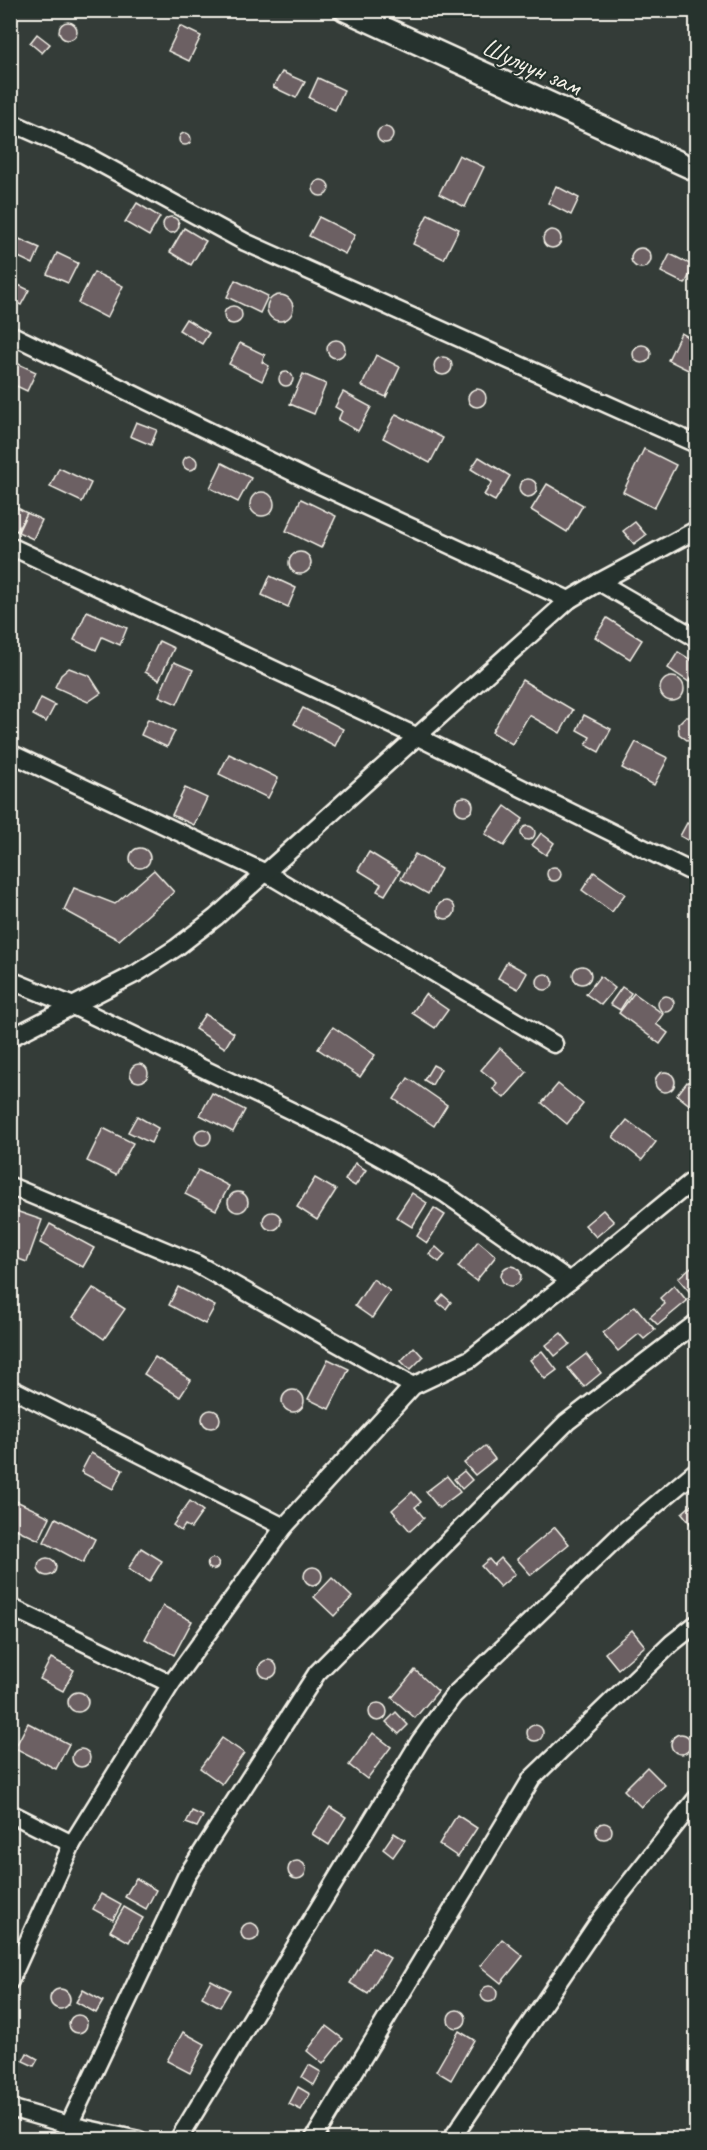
<svg xmlns="http://www.w3.org/2000/svg" width="707" height="2150" viewBox="0 0 707 2150" font-family="Caveat,sans-serif">
<rect width="100%" height="100%" fill="#343c38"/>
<filter id="ink" filterUnits="userSpaceOnUse"><feTurbulence type="fractalNoise" baseFrequency=".0167" numOctaves="2"/><feDisplacementMap in="SourceGraphic" scale="12" xChannelSelector="R" yChannelSelector="G"/><feConvolveMatrix kernelMatrix="1 2 1 2 8 2 1 2 1" color-interpolation-filters="sRGB"/></filter>
<g filter="url(#ink)">
<g fill="#6c6063" stroke="#f4f1e8" stroke-width="1.5">
<circle cx="68" cy="31" r="9"/>
<path d="M180,26L201,36L189,61L168,51Z"/>
<path d="M37,34L50,44L42,53L30,43Z"/>
<path d="M282,72L305,82L296,98L273,87Z"/>
<path d="M318,78L344,90L335,110L309,98Z"/>
<circle cx="385" cy="135" r="8"/>
<circle cx="185" cy="139" r="6"/>
<path d="M459,155L484,167L465,207L439,194Z"/>
<circle cx="321" cy="188" r="8"/>
<path d="M556,186L579,198L571,215L548,203Z"/>
<path d="M137,203L160,217L149,236L125,222Z"/>
<path d="M428,214L459,229L444,259L413,244Z"/>
<circle cx="171" cy="225" r="8"/>
<path d="M319,217L355,235L345,254L309,236Z"/>
<path d="M184,228L206,241L191,265L170,252Z"/>
<circle cx="552" cy="239" r="9"/>
<path d="M10,235L40,248L33,264L10,253Z"/>
<circle cx="641" cy="258" r="10"/>
<path d="M57,253L78,263L68,283L47,274Z"/>
<path d="M670,254L694,266L685,284L661,272Z"/>
<path d="M94,272L123,286L107,318L78,303Z"/>
<path d="M235,280L268,296L260,313L227,297Z"/>
<path d="M10,281L29,290L21,305L10,300Z"/>
<circle cx="280" cy="308" r="13"/>
<circle cx="233" cy="315" r="9"/>
<path d="M186,319L209,333L202,344L179,330Z"/>
<path d="M681,333L696,341V374L668,360Z"/>
<circle cx="336" cy="349" r="9"/>
<path d="M240,343L265,355L262,362L269,366L262,381L229,364Z"/>
<circle cx="642" cy="354" r="9"/>
<path d="M376,355L400,367L386,397L362,386Z"/>
<circle cx="443" cy="366" r="9"/>
<path d="M10,360L36,372L27,391L10,383Z"/>
<circle cx="286" cy="379" r="7"/>
<path d="M303,374L326,384L314,414L290,404Z"/>
<circle cx="477" cy="398" r="9"/>
<path d="M343,392L371,407L358,431L338,420L342,411L335,407Z"/>
<path d="M396,414L443,438L430,463L383,438Z"/>
<path d="M136,422L157,430L151,445L130,436Z"/>
<path d="M644,449L676,465L654,508L623,492Z"/>
<circle cx="190" cy="463" r="7"/>
<path d="M479,457L510,476L495,501L484,495L492,482L471,469Z"/>
<path d="M222,463L251,478L238,502L210,488Z"/>
<path d="M59,468L91,483L82,502L50,487Z"/>
<circle cx="528" cy="488" r="9"/>
<path d="M547,484L583,505L567,532L531,510Z"/>
<circle cx="262" cy="504" r="12"/>
<path d="M301,499L336,516L321,548L286,531Z"/>
<path d="M12,505L27,513L17,531L10,528Z"/>
<path d="M27,513L42,520L33,539L18,532Z"/>
<path d="M635,522L646,535L634,544L623,531Z"/>
<circle cx="300" cy="563" r="11"/>
<path d="M270,576L296,588L288,607L262,595Z"/>
<path d="M87,611L127,628L120,645L102,637L96,650L74,640Z"/>
<path d="M607,618L642,640L630,659L595,637Z"/>
<path d="M159,641L174,648L159,680L145,672Z"/>
<path d="M678,652L696,663V670L689,682L668,668Z"/>
<path d="M174,662L193,670L177,704L159,696Z"/>
<path d="M69,668L90,676L101,693L88,702L55,687L61,675Z"/>
<circle cx="672" cy="689" r="12"/>
<path d="M522,680L573,710L560,733L529,715L512,744L492,732Z"/>
<path d="M41,698L55,705L46,722L33,715Z"/>
<path d="M303,708L343,729L335,746L294,724Z"/>
<path d="M584,715L611,729L599,752L586,745L590,737L577,730Z"/>
<path d="M685,717H691L696,719V737L694,739L687,740L679,734L678,724Z"/>
<path d="M148,719L175,731L167,747L141,735Z"/>
<path d="M636,742L668,758L654,785L622,768Z"/>
<path d="M229,754L278,778L268,798L219,774Z"/>
<path d="M185,788L207,798L194,825L172,815Z"/>
<circle cx="464" cy="806" r="9"/>
<path d="M505,806L523,819L504,846L485,834Z"/>
<path d="M687,823L696,828V833L691,842L680,836Z"/>
<circle cx="528" cy="833" r="7"/>
<path d="M541,833L554,843L546,855L532,845Z"/>
<circle cx="140" cy="858" r="10"/>
<path d="M369,852L400,871L385,895L377,891L381,884L358,870Z"/>
<path d="M415,854L441,869L428,894L401,879Z"/>
<circle cx="554" cy="874" r="7"/>
<path d="M154,870L174,892L119,940L64,910L74,888L115,904Z"/>
<path d="M594,872L625,894L612,912L582,890Z"/>
<circle cx="446" cy="910" r="9"/>
<path d="M507,962L527,973L518,989L498,978Z"/>
<circle cx="582" cy="975" r="9"/>
<circle cx="545" cy="982" r="8"/>
<path d="M600,976L615,988L601,1005L586,994Z"/>
<path d="M622,987L631,993L620,1010L610,1004Z"/>
<path d="M634,993L663,1014L656,1024L668,1033L660,1044L619,1013Z"/>
<path d="M425,994L448,1010L435,1028L412,1013Z"/>
<circle cx="666" cy="1004" r="8"/>
<path d="M205,1014L234,1033L225,1048L195,1029Z"/>
<path d="M333,1027L375,1055L360,1077L318,1049Z"/>
<path d="M500,1048L527,1072L504,1098L493,1089L497,1083L481,1070Z"/>
<circle cx="139" cy="1073" r="9"/>
<path d="M433,1065L441,1069L432,1085L424,1080Z"/>
<circle cx="665" cy="1082" r="10"/>
<path d="M408,1078L447,1105L434,1126L394,1099Z"/>
<path d="M687,1082L696,1089V1110L677,1095Z"/>
<path d="M558,1084L583,1104L567,1124L542,1103Z"/>
<path d="M212,1093L245,1110L233,1132L200,1115Z"/>
<path d="M137,1116L158,1128L151,1143L128,1132Z"/>
<path d="M627,1120L656,1142L642,1160L613,1137Z"/>
<path d="M103,1128L133,1143L116,1175L87,1161Z"/>
<circle cx="203" cy="1137" r="8"/>
<path d="M355,1163L366,1170L355,1186L345,1180Z"/>
<path d="M198,1170L229,1186L216,1210L185,1194Z"/>
<path d="M315,1178L336,1190L317,1220L297,1207Z"/>
<circle cx="238" cy="1202" r="10"/>
<path d="M412,1193L427,1203L412,1227L396,1217Z"/>
<path d="M434,1208L445,1215L427,1243L417,1236Z"/>
<path d="M10,1209L42,1220L27,1262L10,1256L13,1241H10Z"/>
<path d="M603,1210L614,1222L596,1237L585,1225Z"/>
<circle cx="272" cy="1221" r="9"/>
<path d="M50,1224L94,1248L83,1267L40,1243Z"/>
<path d="M478,1241L496,1256L476,1281L458,1267Z"/>
<path d="M436,1247L445,1255L439,1262L429,1254Z"/>
<path d="M696,1263V1293L693,1296L678,1278Z"/>
<circle cx="511" cy="1276" r="10"/>
<path d="M373,1279L390,1291L372,1318L355,1306Z"/>
<path d="M674,1285L687,1301L658,1325L650,1317L665,1304L660,1298Z"/>
<path d="M178,1287L215,1306L205,1324L169,1305Z"/>
<path d="M93,1288L125,1309L104,1339L73,1317Z"/>
<path d="M443,1295L451,1302L446,1309L437,1302Z"/>
<path d="M635,1306L655,1330L644,1339L639,1334L618,1351L603,1333Z"/>
<path d="M561,1333L570,1344L555,1356L546,1345Z"/>
<path d="M414,1347L423,1357L410,1370L401,1361Z"/>
<path d="M542,1351L557,1370L545,1379L530,1360Z"/>
<path d="M586,1354L601,1373L584,1387L568,1368Z"/>
<path d="M155,1357L191,1380L180,1397L144,1374Z"/>
<path d="M328,1359L349,1369L329,1409L308,1399Z"/>
<circle cx="293" cy="1401" r="11"/>
<circle cx="211" cy="1419" r="9"/>
<path d="M485,1446L495,1459L475,1475L464,1463Z"/>
<path d="M91,1453L123,1470L113,1489L81,1472Z"/>
<path d="M464,1471L472,1480L462,1489L454,1479Z"/>
<path d="M447,1476L460,1492L439,1508L426,1492Z"/>
<path d="M412,1492L421,1502L415,1507L424,1518L410,1531L392,1510Z"/>
<path d="M10,1498L50,1517L39,1540L10,1526Z"/>
<path d="M190,1501L203,1511L191,1528L185,1525L181,1531L173,1525Z"/>
<path d="M696,1501V1531L682,1513Z"/>
<path d="M56,1518L95,1539L83,1563L44,1542Z"/>
<path d="M555,1527L569,1544L531,1575L517,1559Z"/>
<path d="M141,1548L162,1561L149,1582L128,1569Z"/>
<circle cx="47" cy="1567" r="9"/>
<path d="M501,1558L515,1574L500,1587L481,1566L489,1559L494,1565Z"/>
<circle cx="213" cy="1564" r="5.5"/>
<circle cx="313" cy="1576" r="9"/>
<path d="M332,1578L352,1597L334,1616L314,1597Z"/>
<path d="M163,1606L192,1621L174,1655L145,1639Z"/>
<path d="M632,1630L645,1646L618,1669L605,1653Z"/>
<path d="M51,1658L74,1670L63,1691L40,1679Z"/>
<circle cx="268" cy="1669" r="9"/>
<path d="M415,1670L438,1691L415,1718L392,1698Z"/>
<circle cx="78" cy="1702" r="10"/>
<circle cx="378" cy="1712" r="9"/>
<path d="M396,1712L408,1725L399,1734L386,1722Z"/>
<path d="M28,1723L69,1744L56,1769L15,1748Z"/>
<circle cx="535" cy="1733" r="8"/>
<path d="M373,1733L391,1747L367,1779L349,1765Z"/>
<circle cx="681" cy="1744" r="10"/>
<path d="M222,1738L244,1753L222,1784L200,1768Z"/>
<circle cx="81" cy="1758" r="9"/>
<path d="M647,1767L665,1785L641,1807L624,1790Z"/>
<path d="M330,1807L346,1817L329,1845L312,1834Z"/>
<path d="M192,1811L203,1816L197,1827L186,1823Z"/>
<path d="M457,1815L477,1828L458,1857L439,1844Z"/>
<circle cx="604" cy="1831" r="8"/>
<path d="M394,1833L405,1840L393,1857L383,1849Z"/>
<circle cx="297" cy="1870" r="9"/>
<path d="M136,1878L156,1890L146,1909L125,1897Z"/>
<path d="M101,1894L121,1905L113,1920L93,1909Z"/>
<path d="M124,1907L143,1918L129,1942L110,1931Z"/>
<circle cx="250" cy="1932" r="9"/>
<path d="M502,1939L523,1956L501,1983L480,1966Z"/>
<path d="M372,1947L390,1958L368,1994L350,1983Z"/>
<path d="M211,1980L230,1990L220,2007L202,1997Z"/>
<circle cx="489" cy="1994" r="8"/>
<circle cx="60" cy="1999" r="10"/>
<path d="M83,1990L103,2001L96,2013L76,2002Z"/>
<circle cx="457" cy="2019" r="9"/>
<circle cx="78" cy="2024" r="9"/>
<path d="M326,2026L343,2039L323,2064L307,2051Z"/>
<path d="M459,2031L474,2040L451,2080L436,2071Z"/>
<path d="M183,2032L205,2044L190,2073L167,2061Z"/>
<path d="M27,2053L38,2059L34,2066L23,2061Z"/>
<path d="M309,2065L321,2072L314,2085L302,2077Z"/>
<path d="M298,2087L310,2094L301,2110L289,2104Z"/>
</g>
<g fill="none" stroke-linecap="round" stroke-linejoin="round">
<defs>
<g id="minor">
<path d="M10,122L85,155L245,242L696,444"/>
<path d="M10,334L311,481L569,600"/>
<path d="M10,546L418,737L696,874"/>
<path d="M599,582L696,638"/>
<path d="M10,753L266,873L554,1044"/>
<path d="M10,980L73,1006L335,1132L444,1193L570,1281"/>
<path d="M10,1038L137,973L176,948L216,917L569,600L599,582L696,530"/>
<path d="M10,1186L197,1264L413,1386"/>
<path d="M10,1388L284,1527"/>
<path d="M10,1607L171,1684"/>
<path d="M10,1813L72,1844"/>
<path d="M10,1981L72,1844L171,1684L284,1527L413,1386L470,1359L570,1281L696,1178"/>
<path d="M10,2108L69,2125L139,2140"/>
<path d="M69,2125L186,1877L317,1673L567,1422L696,1323"/>
<path d="M178,2140L420,1741L453,1696L622,1533L696,1471"/>
<path d="M313,2140L532,1778L672,1643L696,1624"/>
<path d="M451,2140L600,1920L696,1799"/>
</g>
<path id="tertiary" d="M345,10L696,170"/>
</defs>
<use href="#minor" stroke="#f4f1e8" stroke-width="21"/>
<use href="#tertiary" stroke="#f4f1e8" stroke-width="26"/>
<use href="#minor" stroke="#26332d" stroke-width="16"/>
<use href="#tertiary" stroke="#26332d" stroke-width="21"/>
</g>
</g>
<g text-anchor="middle" stroke-width="4.5" stroke-linejoin="round" paint-order="stroke">
<g font-size="26" fill="#f4f1e8" stroke="#26332d">
<text transform="translate(532 66) rotate(24)" y="9">Шулуун зам</text>
</g>
</g>
<rect width="707" height="2150" fill="none" stroke="#26332d" stroke-width="36"/>
<rect x="18" y="18" width="671" height="2114" fill="none" stroke="#f4f1e8" stroke-width="2" filter="url(#ink)"/>
</svg>
